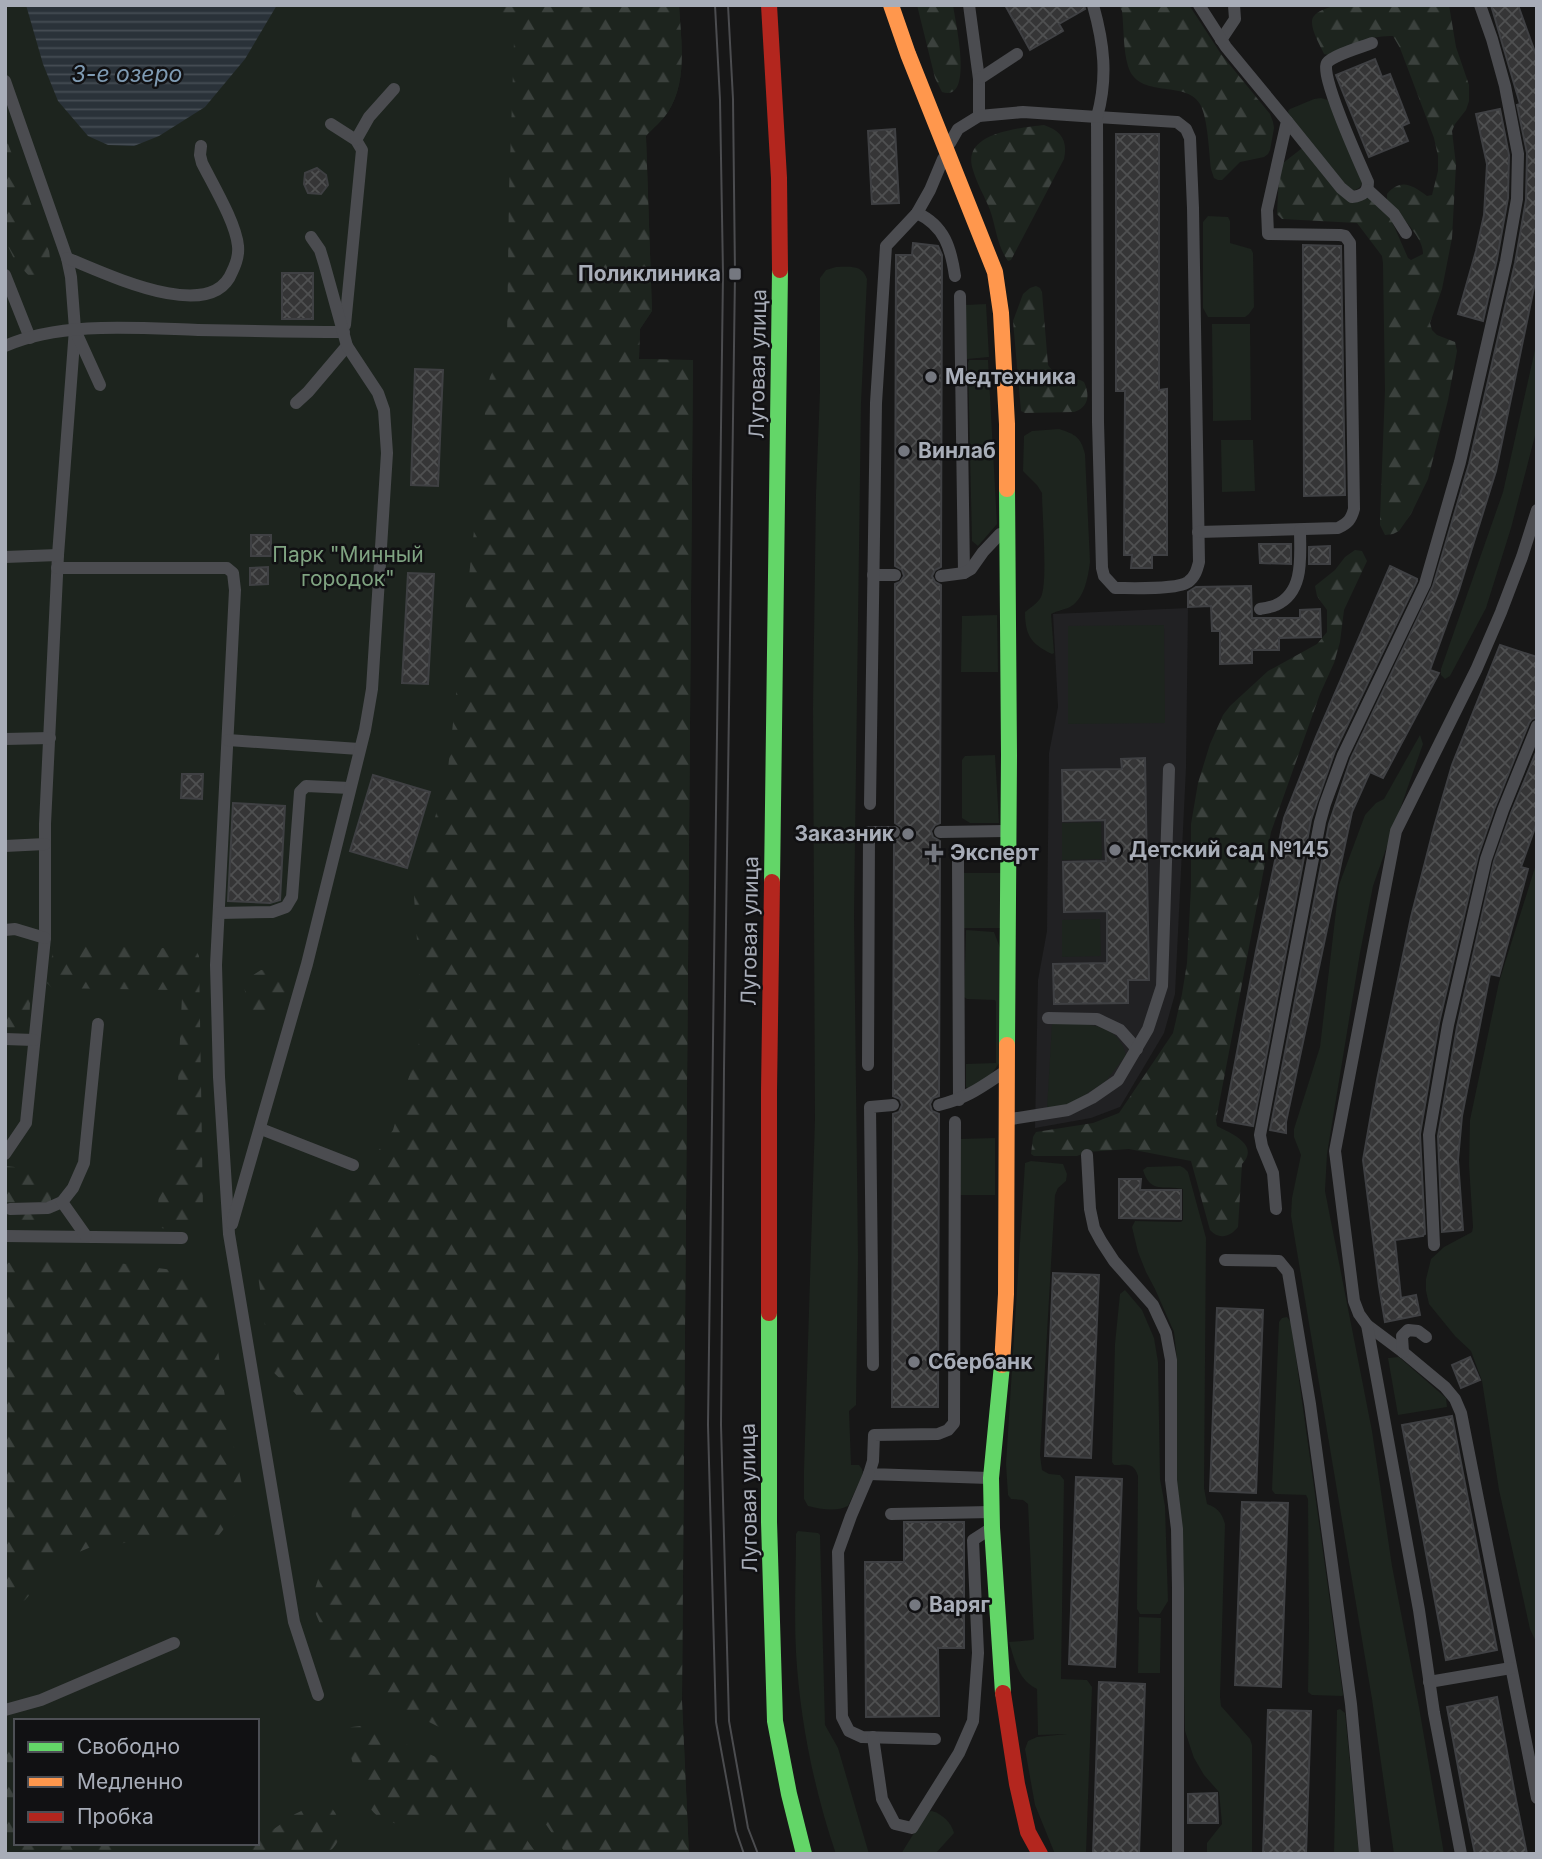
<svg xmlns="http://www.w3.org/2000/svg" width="1542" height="1859" viewBox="0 0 1542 1859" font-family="Inter,sans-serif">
<defs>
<pattern id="forest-firs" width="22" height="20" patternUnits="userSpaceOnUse" patternTransform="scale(1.75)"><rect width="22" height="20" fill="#1d241e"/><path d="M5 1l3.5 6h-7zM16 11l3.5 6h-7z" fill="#3b413d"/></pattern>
<pattern id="water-rules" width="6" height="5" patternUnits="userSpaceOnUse" patternTransform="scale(1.75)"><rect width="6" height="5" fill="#2a3239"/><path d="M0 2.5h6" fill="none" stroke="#464d54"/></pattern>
<pattern id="building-cross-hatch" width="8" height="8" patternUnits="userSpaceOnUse" patternTransform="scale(1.75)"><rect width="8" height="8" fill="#353536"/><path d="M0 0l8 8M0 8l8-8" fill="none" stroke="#4f5051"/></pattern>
</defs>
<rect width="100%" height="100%" fill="#171717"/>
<path fill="#212123" d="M1188,608L1186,768L1175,994L1164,1033L1120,1107L1091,1118L1035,1128L1038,980L1047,931L1049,753L1058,707L1053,614Z"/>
<g fill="#1d241e" fill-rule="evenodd">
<path d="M5,5H679C681,40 688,81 668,112C662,121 653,128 646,136L652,311L640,329L639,359L693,360L682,1701L689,1854H5ZM16,1721H257V1843H16Z"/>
<path d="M1321,98L1328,100L1363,181C1361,187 1359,189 1352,191L1345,184L1289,116L1288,111L1290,109L1314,99Z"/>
<path d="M1208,216L1228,217L1230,221V243L1251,249L1253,253L1254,307L1249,314L1245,317H1208L1203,308V222Z"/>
<path d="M836,267C849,267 862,264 867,279L861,403L854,915L858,1257L856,1405L849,1411L851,1465H859L862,1469L863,1474L848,1506C837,1512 820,1509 808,1506L804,1499V1470L815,1119L813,709L816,494L820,390V278L826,270Z"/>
<path d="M986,304L989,357L967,359L965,305Z"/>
<path d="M1212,324H1250L1251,420L1213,421Z"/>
<path d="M1537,341V428L1511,528L1486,608L1450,676L1445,679L1441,675V669L1503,492Z"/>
<path d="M969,360H988L997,524L978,546L972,541L968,363Z"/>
<path d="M1059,429C1075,434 1081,437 1085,454L1090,562C1088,578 1084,601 1068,608C1062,610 1057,611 1051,614L1054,653L1052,654C1031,644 1025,635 1025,612C1030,608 1038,603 1041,597C1048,583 1042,513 1042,493L1037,485L1023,471L1024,436L1032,431Z"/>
<path d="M1221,440H1253L1255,491L1222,492Z"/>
<path d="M997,615L998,672H961L962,616Z"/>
<path d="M1164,625L1165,723L1068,724V626Z"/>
<path d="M1420,735L1423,744L1373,886L1360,953L1327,1154L1325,1191L1372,1431L1392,1566L1419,1707L1444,1854H1394L1372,1699L1291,1216L1292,1198L1301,1155L1294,1137V1129L1320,1047L1339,885L1365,815L1376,803L1384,799Z"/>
<path d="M995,755L999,823H970L962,818V760L965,756Z"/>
<path d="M1101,822L1102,859L1062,860V823Z"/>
<path d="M1537,861V1644L1530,1629L1499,1490L1482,1381L1471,1351L1455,1336L1429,1304L1426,1291V1279L1431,1259L1444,1247L1472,1232L1473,1227L1469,1165L1470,1120L1499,982Z"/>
<path d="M963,873H1001V928H964Z"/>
<path d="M1100,919L1101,956L1062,957V920Z"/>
<path d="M966,930L994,932L1002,953L1005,1028L1003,1058L992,1073L970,1090L966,1087V1064L996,1063V1002L995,1000L967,999L964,997Z"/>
<path d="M1052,1024C1081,1024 1117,1020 1126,1055L1106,1081L1071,1104L1047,1109Z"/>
<path d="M995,1138V1195H958L959,1139Z"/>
<path d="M1031,1161L1063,1164L1067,1174L1066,1181L1058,1188L1055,1195L1040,1455L1042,1470L1049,1474L1060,1475L1064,1480L1061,1679L1087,1680L1092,1687L1086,1854H1055L1035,1805L1025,1749L1028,1741L1037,1737L1067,1734L1038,1735L1037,1689C1018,1680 1015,1661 1009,1642L1032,1640L1034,1639L1028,1504L1023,1500L1011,1499L1008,1495L1006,1464L1025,1163Z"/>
<path d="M1180,1166L1184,1168L1188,1172L1206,1238L1204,1488L1207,1504C1218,1508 1222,1513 1225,1524L1220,1697L1221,1706L1250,1739L1252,1745V1854H1207V1843L1222,1824L1219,1792L1204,1775L1194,1758L1185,1731L1180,1505L1176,1481L1177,1360L1174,1332L1155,1289L1146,1272L1138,1252L1132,1227L1135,1221L1181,1222L1183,1220V1189C1164,1185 1150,1194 1143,1170L1147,1167Z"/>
<path d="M1125,1290L1142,1310L1154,1338L1158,1362L1160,1479L1165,1506L1168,1601L1160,1614H1140L1137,1609L1138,1476C1134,1462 1127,1465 1114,1465L1112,1462L1115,1344L1120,1294Z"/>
<path d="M1287,1317L1291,1322L1343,1695L1342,1696L1312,1695L1308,1692L1309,1627L1308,1499L1306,1495L1275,1494L1272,1490L1279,1322L1282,1318Z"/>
<path d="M1399,1357L1446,1398L1447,1407L1398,1415L1388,1358Z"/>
<path d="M798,1531L818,1533L820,1535L825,1725L838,1748L869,1854H836C814,1790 800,1720 796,1653C794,1614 796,1574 796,1534Z"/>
<path d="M1139,1617L1161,1618L1160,1673H1138Z"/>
<path d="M1340,1709L1345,1713L1359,1854H1334L1337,1710Z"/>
<path d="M932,1811C942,1814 951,1822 954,1833L935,1854H901L927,1812Z"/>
</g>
<g fill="url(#forest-firs)">
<path d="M473,5H679C681,40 688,81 668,112C662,121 653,128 646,136L652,311L640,329L639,359L693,360L682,1701L689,1854H566L516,1780L500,1764L471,1743L385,1700L362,1683L333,1654L312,1605L314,1592L323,1564L351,1529L352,1504L342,1459L321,1426L294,1392L271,1370L258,1275L268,1254L285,1242L360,1177L393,1130L419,1043L420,986L414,896L448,769L477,503L487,390L490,377L507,342L509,192L514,41L512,30L507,21Z"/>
<path d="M917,5H953C955,21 975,103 942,92L935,78Z"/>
<path d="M1119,5H1189L1221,54L1270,114L1273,122L1274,128L1270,150L1268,154L1264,157L1240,162L1222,180H1218L1214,178L1211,169C1209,153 1208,118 1200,104C1185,79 1138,100 1128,66C1123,49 1124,29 1122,11Z"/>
<path d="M1335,5H1449L1456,47L1469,85V101L1466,110L1455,124L1452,131L1456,165L1452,238L1442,289L1430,323L1432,330L1437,335L1455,342L1457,351L1448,400L1428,479L1411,514L1399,531L1393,534L1385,535L1380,525V519L1385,390L1383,263L1382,256L1357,223L1282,219L1277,214L1279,175L1283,163L1301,149L1305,148L1338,193L1368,197L1390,217L1408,258L1411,260L1423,254C1424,237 1398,214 1387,200V194C1401,178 1412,185 1427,196L1432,195L1438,171V156L1434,138L1400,48L1393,36C1369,35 1349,46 1328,55L1324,54C1320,45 1307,24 1314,16C1318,10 1329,8 1335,5Z"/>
<path d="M1044,125C1061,131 1068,140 1064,159L1011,260L1008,261C997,246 996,227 990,210C985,197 977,184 973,170C960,132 1021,128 1044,125Z"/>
<path d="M5,136L49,251C51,261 50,277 41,282L32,279L15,261L5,240Z"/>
<path d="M1036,286L1040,288L1042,292L1048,365C1056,378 1072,375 1084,382C1090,395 1089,407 1074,412L1025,413L1021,411L1013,321L1023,294L1030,288Z"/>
<path d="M1355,550L1362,551L1367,561L1344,610L1340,642L1334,663L1320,694L1271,832L1216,1120L1217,1126C1232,1134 1260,1145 1242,1164L1238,1227C1230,1237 1219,1240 1210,1230L1191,1161L1129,1149L1087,1152L1077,1156H1034L1031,1154L1033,1137L1036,1132L1093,1123L1119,1113L1173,1033L1182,994L1187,963L1191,887V824L1198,783L1210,744L1223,715L1230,706L1268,671L1317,644L1327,632V610L1317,596L1315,586L1335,570L1345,557Z"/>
<path d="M62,945L192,949L197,952L199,956L203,1212L201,1222C187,1229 176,1230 161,1228L157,1222L160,1176L174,1169L182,996L180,992L174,990L52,988L47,983V977L54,948Z"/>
<path d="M261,970L280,971C288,989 292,1008 273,1019C248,1012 246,1006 244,981Z"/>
<path d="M5,996H24L28,998L30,1003L28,1046L18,1051H5Z"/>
<path d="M5,1166L44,1170L49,1174L52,1180L50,1217L48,1224L40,1228L5,1225Z"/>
<path d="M63,1256L181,1271L202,1288L213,1318L229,1423L242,1485L234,1516L219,1535L201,1541L149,1540L91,1547L62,1559L25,1600L5,1610V1263Z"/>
<path d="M360,1726C399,1743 457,1760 487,1789C506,1808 521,1832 537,1854C528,1854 495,1856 488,1854C478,1850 461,1830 449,1825C436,1818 420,1821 406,1823C373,1827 362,1799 355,1771C352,1759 345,1742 348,1729L352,1727Z"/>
<path d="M5,1732L11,1733L16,1737V1843H111L121,1854H10L5,1847Z"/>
<path d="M316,1804C317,1804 327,1805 328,1806C341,1812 343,1837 334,1847C332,1850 328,1851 325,1854H231L253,1843H257V1841L295,1814Z"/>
</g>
<path fill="url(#water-rules)" d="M26,5H277L245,59L205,107L159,136L134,146L108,145L88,136L58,101L43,64Z"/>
<g fill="url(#building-cross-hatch)" stroke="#3f4043" stroke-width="2">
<path d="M1005,5H1084L1085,9L1059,24L1063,31L1030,50Z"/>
<path d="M1491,5H1518L1537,58V273L1496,471L1459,590L1430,670L1439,673L1383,778L1370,772L1352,812L1286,1122V1133L1270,1130L1329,824L1351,758L1433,586L1469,464L1515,263L1526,200L1527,153L1517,105L1520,104Z"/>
<path d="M1375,59L1382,77L1390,74L1409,123L1402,126L1408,141L1369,157L1336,75Z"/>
<path d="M1500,109L1509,155L1508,198L1497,259L1483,321L1458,314L1476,251L1484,215L1487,164L1476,114Z"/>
<path d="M895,129L899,203L872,204L868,131Z"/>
<path d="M1116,134H1159V390L1167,389V555H1152V568H1131L1132,555H1124L1125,391H1116Z"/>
<path d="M317,168L326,175L328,185L321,194L308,193L304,184L305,173Z"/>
<path d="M913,243L938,246L942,255L941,567L935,570L932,576L935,582L941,585L940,823L935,825L931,831L933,837L940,841L939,1096L933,1098L930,1104L932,1111L939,1114L938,1407H892L893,1114L899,1112L902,1105L900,1099L893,1096L894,841L899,839L903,833L901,827L895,823V584L900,582L904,576L902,570L895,566L896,255H912Z"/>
<path d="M1303,245L1341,246L1345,495L1304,496Z"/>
<rect x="282" y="273" width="31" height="46"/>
<path d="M415,369L443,370L438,486L411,485Z"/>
<rect x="251" y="535" width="20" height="21"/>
<path d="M1259,544H1291V564L1260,563Z"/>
<path d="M1330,546V564H1309V547Z"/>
<path d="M1390,566L1417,579V581L1335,751L1317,802L1311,820L1253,1126L1224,1121L1256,951L1284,818L1316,737Z"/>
<path d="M268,567V584L250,585V568Z"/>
<path d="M408,573L434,574L428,684L402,683Z"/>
<path d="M1251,586L1252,618H1300V610L1320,609L1321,637L1279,638V650H1252V663L1220,664V631H1212L1211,606L1188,607V592L1196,587Z"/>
<path d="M1500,645L1537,657V717L1532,719L1529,723L1495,807L1478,856L1439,1023L1420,1134L1425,1234L1423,1235V1236L1395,1240L1401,1298L1416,1295L1420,1315L1385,1322L1379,1286L1363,1160L1377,1080L1411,917L1434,827L1452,765Z"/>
<path d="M1537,750V822L1521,867L1528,869L1499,976L1490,974L1462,1116L1458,1160L1463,1230L1442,1232L1438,1136L1457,1027L1494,861L1511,813Z"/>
<path d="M1145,758L1149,980H1128V1003L1054,1004L1053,964L1107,963V911L1064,912L1063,862L1106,861L1105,842V820L1063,821L1062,770L1122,769L1121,759Z"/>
<path d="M182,774H203L202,799L181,798Z"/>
<path d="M373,775L430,792L407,868L350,851Z"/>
<path d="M233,803L285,806L280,900L270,903L228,901Z"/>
<path d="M1119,1179H1141L1140,1190H1181V1219L1119,1218Z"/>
<path d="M1053,1273L1099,1275L1091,1458L1045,1456Z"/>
<path d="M1217,1308L1263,1310L1256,1493L1210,1491Z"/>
<path d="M1470,1357L1480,1380L1461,1388L1452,1365Z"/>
<path d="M1452,1416L1497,1650L1446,1660L1402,1425Z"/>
<path d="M1076,1477L1122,1479L1115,1667L1069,1664Z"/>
<path d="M1242,1502L1288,1503L1281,1687L1235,1685Z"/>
<path d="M904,1522H964V1648H938L939,1716L866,1717L865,1562H904Z"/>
<path d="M1099,1682L1145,1684L1139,1854H1093Z"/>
<path d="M1497,1697L1516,1800L1527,1854H1475L1466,1810L1447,1707Z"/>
<path d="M1268,1710L1311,1711L1306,1854H1263Z"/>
<path d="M1217,1793L1218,1823H1188V1794Z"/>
</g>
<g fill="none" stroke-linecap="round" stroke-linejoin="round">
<g stroke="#4b4c50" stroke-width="12">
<path d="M969,5L979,79V116"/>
<path d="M1221,40L1235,19L1234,5"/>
<path d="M979,79L1017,54"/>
<path d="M5,81L67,258L71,277L75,329L58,555L45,824V938L26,1123L5,1154"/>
<path d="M1097,117L1177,122L1186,129L1190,138L1193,208L1199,562C1197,570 1195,577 1188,582C1176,590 1132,588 1115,588L1104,576L1102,568L1098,422Z"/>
<path d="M1287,121L1341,188L1352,197C1362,196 1368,193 1368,182C1361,166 1319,74 1327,63C1333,55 1362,47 1372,43"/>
<path d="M331,124L356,140L362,150L345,325"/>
<path d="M356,140L369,117L394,89"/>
<path d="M950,143L958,129L979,116L1023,112L1097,117C1108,77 1104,44 1093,5"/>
<path d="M1368,190L1394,214L1406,233"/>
<path d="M917,213C945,226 951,249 955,276"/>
<path d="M67,258C103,272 211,326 232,272C236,264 239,255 238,246C236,223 213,185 202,163L200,155L201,146"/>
<path d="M5,275L30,338"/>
<path d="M960,296L964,573"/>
<path d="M75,330L100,385"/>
<path d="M5,346C62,321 137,328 198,330C246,331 295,332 344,332"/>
<path d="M296,403L308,392L347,346"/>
<path d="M1198,532L1338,528C1348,523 1351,520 1354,509L1350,243L1345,236L1340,235L1268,234L1267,210L1287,121L1226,47L1199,5"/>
<path d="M5,557L58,555"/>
<path d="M57,568H227L233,573L235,590L216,965L219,1077L229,1234L294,1622L318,1695"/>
<path d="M873,575H895"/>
<path d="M941,576L964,573L971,569L983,552L1000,534"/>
<path d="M1260,609C1265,608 1272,607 1276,605C1305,592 1300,555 1300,530"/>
<path d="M5,739L50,738"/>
<path d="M228,740L359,749"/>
<path d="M870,804L876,403L886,246L917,213L930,190L943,159"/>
<path d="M940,832L1006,831"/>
<path d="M5,846L45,844"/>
<path d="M958,859L959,1100"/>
<path d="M219,913L272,912L286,907L292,897L300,792L306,786L350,788"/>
<path d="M5,930L15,929L45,938"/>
<path d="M1048,1018L1097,1019L1120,1030L1137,1049"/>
<path d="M5,1039L34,1040"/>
<path d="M868,1065L869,832H894"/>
<path d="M939,1105C967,1098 980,1088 1004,1072"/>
<path d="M1011,1119L1068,1110L1092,1098L1118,1080L1148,1029L1162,986L1169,769"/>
<path d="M955,1122L954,1423L948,1430L938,1434L874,1435L873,1461L869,1474L989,1478"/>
<path d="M261,1129L353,1165"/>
<path d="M1087,1155L1090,1209L1094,1228L1101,1241L1114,1261L1153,1305L1166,1333L1171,1360V1480L1177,1529L1178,1588V1854"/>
<path d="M10,1209L48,1208L62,1202"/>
<path d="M1276,1209L1273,1173L1262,1146L1260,1135L1320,822L1325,804L1343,755L1425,584L1460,462L1506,261L1517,199L1518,154L1505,86L1492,39L1480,5"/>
<path d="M232,1224L307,964L365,730L372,689L387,453L384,410L378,393L347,346L324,263L320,250L311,237"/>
<path d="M5,1236L182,1238"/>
<path d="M86,1236L62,1202L73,1188L84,1163L98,1024"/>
<path d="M1434,1245L1429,1135L1448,1025L1486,859L1503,810L1537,726"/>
<path d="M1225,1260L1279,1261L1288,1272L1310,1404L1351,1704L1365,1854"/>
<path d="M1367,1325L1403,1352L1445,1387L1455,1399L1461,1413L1537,1798"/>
<path d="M1403,1352L1402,1336L1408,1330L1418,1331L1426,1337"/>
<path d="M873,1365L870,1107L893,1105"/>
<path d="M869,1474L851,1516L838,1552L842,1717L849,1731L862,1737L935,1739"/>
<path d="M891,1514L991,1512"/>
<path d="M1429,1682L1511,1668"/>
<path d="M5,1710L41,1700L174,1643"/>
<path d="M873,1737L882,1799L895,1824L912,1828L959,1753L973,1721L978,1653L973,1540L987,1531"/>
<path d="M1461,1854L1434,1713L1419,1610L1367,1325L1359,1314L1354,1301L1335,1151L1396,831L1476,670L1501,612L1522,557L1537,510"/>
</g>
<g stroke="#63d668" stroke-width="16">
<path d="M772,882L780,270"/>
<path d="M1007,1045L1009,755L1007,489"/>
<path d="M769,1313V1522L775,1721L789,1794L804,1854"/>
<path d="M1002,1365L991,1478L992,1528L1003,1693"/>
</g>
<g stroke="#ff974d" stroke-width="16">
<path d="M891,5L908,54L995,272L1001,313L1007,424V489"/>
<path d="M1002,1365L1006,1294L1007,1045"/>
</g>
<g stroke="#b3261e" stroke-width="16">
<path d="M769,5L779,178L780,270"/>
<path d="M769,1313V1091L772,882"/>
<path d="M1003,1693L1017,1784L1028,1832L1040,1854"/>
</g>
<g stroke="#4b4c4f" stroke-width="2">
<path d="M715,5L720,100L723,274L708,1425L716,1722L736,1831L744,1854"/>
<path d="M728,5L733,99L735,274L724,1069L721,1425L729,1721L748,1828L758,1854"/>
</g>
</g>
<g fill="#757880" stroke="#111113" stroke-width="2.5">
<rect x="728" y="267" width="14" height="14" rx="3.5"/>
<circle cx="931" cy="377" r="7"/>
<circle cx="904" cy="451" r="7"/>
<circle cx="908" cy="834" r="7"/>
<circle cx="1115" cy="850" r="7"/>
<path d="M930.5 842.5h7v7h7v7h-7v7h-7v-7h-7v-7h7z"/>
<circle cx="914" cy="1362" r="7"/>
<circle cx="915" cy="1605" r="7"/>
</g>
<g text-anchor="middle" stroke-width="5" stroke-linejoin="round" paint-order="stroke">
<g font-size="21" font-weight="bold" fill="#a8adb8" stroke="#111113" text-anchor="start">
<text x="721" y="281" text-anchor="end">Поликлиника</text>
<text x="945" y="384">Медтехника</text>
<text x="918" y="458">Винлаб</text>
<text x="894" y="841" text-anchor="end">Заказник</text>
<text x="1129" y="857">Детский сад №145</text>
<text x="950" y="860">Эксперт</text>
<text x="928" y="1369">Сбербанк</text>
<text x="929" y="1612">Варяг</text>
</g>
<g font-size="21" fill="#a8adb8" stroke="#111113">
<text transform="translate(758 364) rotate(-89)" y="7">Луговая улица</text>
<text transform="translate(750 931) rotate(-89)" y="7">Луговая улица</text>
<text transform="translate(749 1498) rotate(-91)" y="7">Луговая улица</text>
</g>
<g font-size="21" fill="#7fa381" stroke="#111113">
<text x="348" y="562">Парк "Минный<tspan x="348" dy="24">городок"</tspan></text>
</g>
<g font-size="23" font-style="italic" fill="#7f9bb3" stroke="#111113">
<text x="127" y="82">3-е озеро</text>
</g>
</g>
<rect width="1542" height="1859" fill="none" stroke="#a8adb8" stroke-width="14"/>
<rect x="14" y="1719" width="245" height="126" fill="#111113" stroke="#4d4f55" stroke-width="2"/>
<rect x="28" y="1742" width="35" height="10" fill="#63d668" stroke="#4d4f55" stroke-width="2"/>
<text x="77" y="1754" font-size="21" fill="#a8adb8">Свободно</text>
<rect x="28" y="1777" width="35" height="10" fill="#ff974d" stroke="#4d4f55" stroke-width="2"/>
<text x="77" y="1789" font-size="21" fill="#a8adb8">Медленно</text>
<rect x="28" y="1812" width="35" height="10" fill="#b3261e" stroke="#4d4f55" stroke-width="2"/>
<text x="77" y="1824" font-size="21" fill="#a8adb8">Пробка</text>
</svg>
